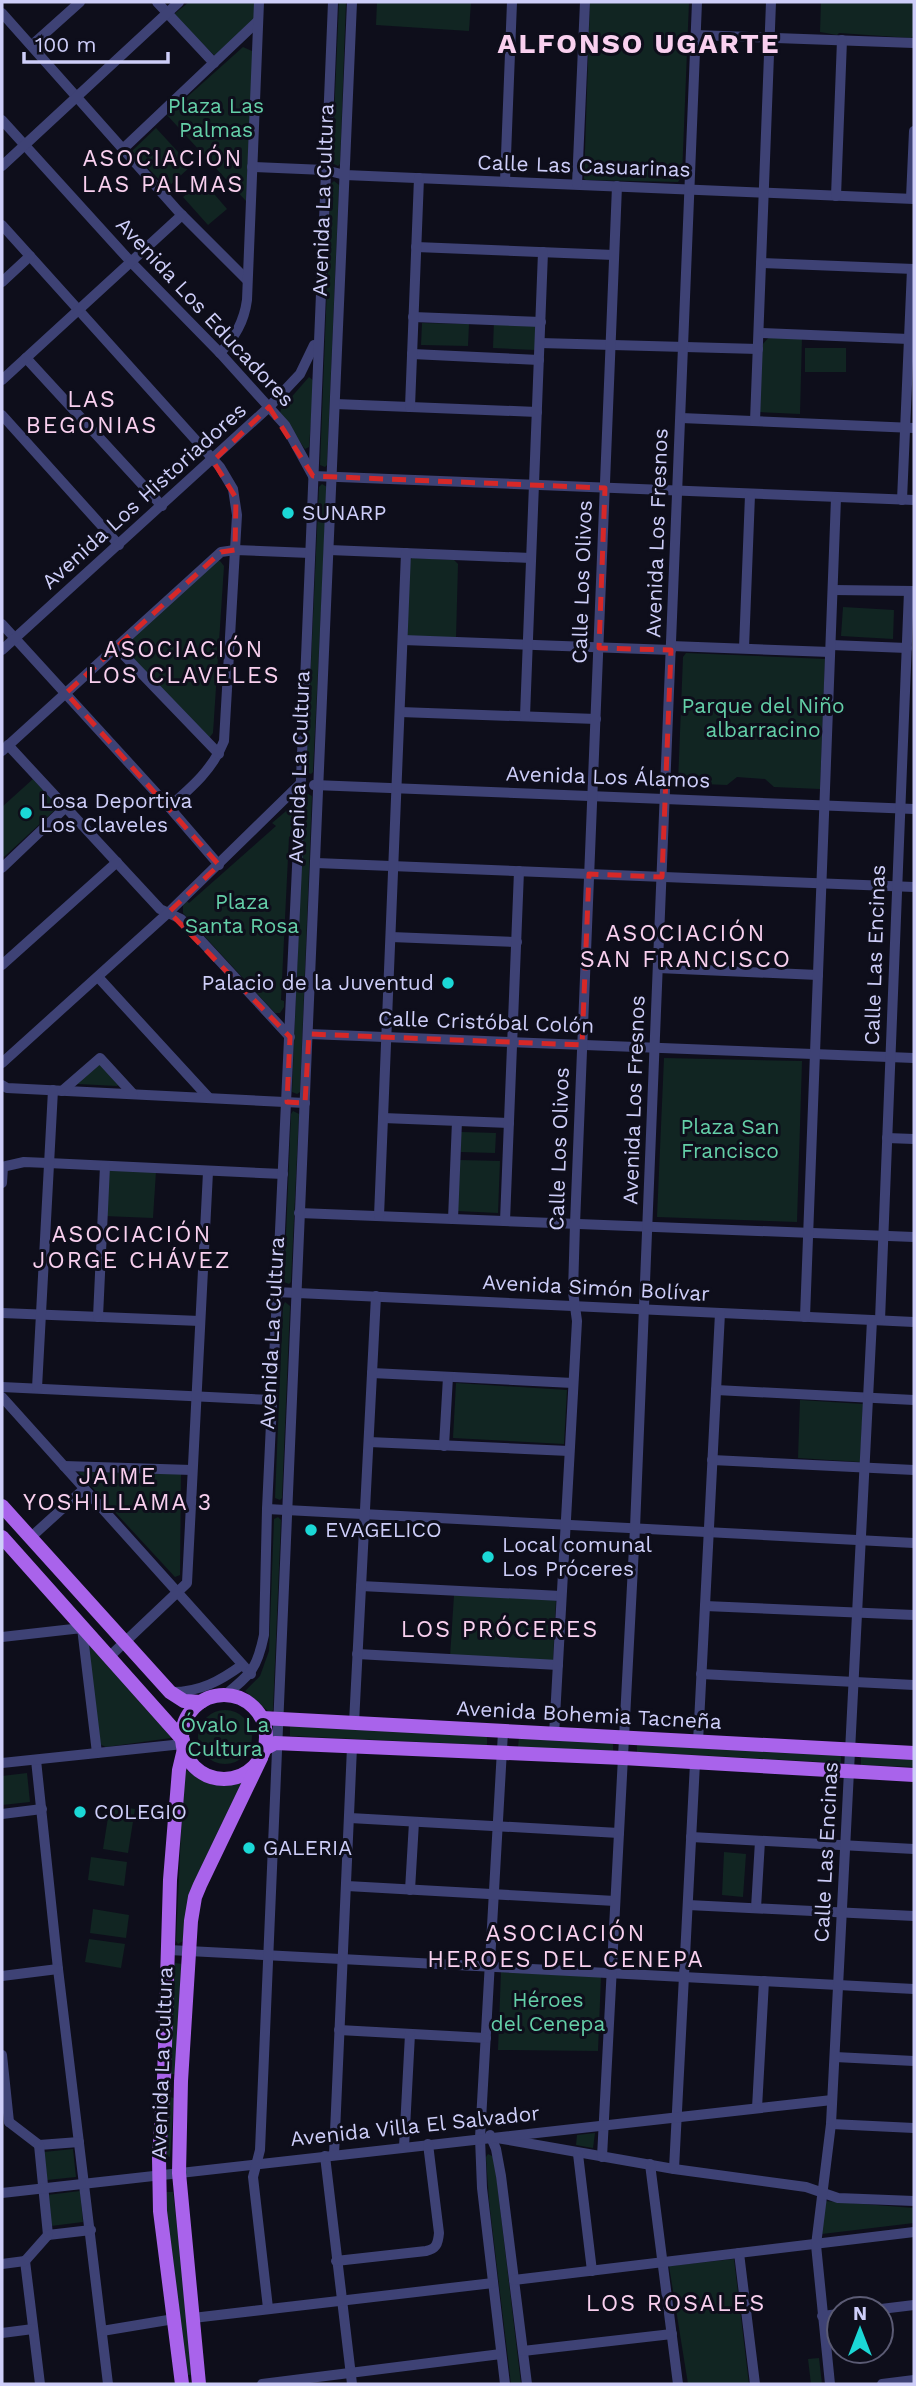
<svg xmlns="http://www.w3.org/2000/svg" width="916" height="2386" viewBox="0 0 916 2386" font-family="'Work Sans',sans-serif">
<rect width="100%" height="100%" fill="#0e0e1b"/>
<g fill="#112522">
<path d="M189,2H255L254,19L215,56L173,15Z"/>
<path d="M339,2H346L340,164L338,166L332,163Z"/>
<path d="M377,2H471L469,31L376,25Z"/>
<path d="M590,2H689L682,176L678,182L586,180L584,179Z"/>
<path d="M821,2H914V35L911,38L839,33L837,35L820,32Z"/>
<path d="M243,47L252,51L253,58L246,201L167,115Z"/>
<path d="M156,128L191,166L167,188L132,151Z"/>
<path d="M203,181L227,209L208,225L183,197Z"/>
<path d="M334,181L339,185L327,465L325,467L320,465L331,184Z"/>
<path d="M494,320L537,321L535,350L493,348Z"/>
<path d="M422,323L469,324L468,346L421,345Z"/>
<path d="M770,336L802,337L800,414L758,412L761,346Z"/>
<rect x="805" y="348" width="41" height="24"/>
<path d="M309,377L314,381L309,447L305,449L280,413L281,409Z"/>
<path d="M322,484L327,487L313,772L311,774L306,772L319,487Z"/>
<path d="M412,558L454,560L458,564L456,638L407,637L409,562Z"/>
<path d="M215,561H220L224,566L213,733L209,738L121,651L122,644Z"/>
<path d="M843,607L894,610L893,639L841,636Z"/>
<path d="M686,653L825,659L820,789L774,787L765,779L737,777L727,785L678,783L683,657Z"/>
<path d="M33,779L56,804V809L4,857L2,855V807Z"/>
<path d="M306,793L312,796L300,1092L297,1094L292,1092L304,796Z"/>
<path d="M292,806V835L289,837L281,1000L284,1001V1007L280,1013H275L183,913V905L186,900L189,903L276,826L272,823Z"/>
<path d="M664,1058L802,1061L797,1222L657,1217Z"/>
<path d="M100,1064L119,1084L117,1086L78,1084L77,1082Z"/>
<path d="M293,1111L299,1114L291,1282L289,1284L284,1282L291,1114Z"/>
<path d="M461,1132L496,1133L495,1153L461,1152Z"/>
<path d="M459,1160L500,1161L498,1213L457,1211Z"/>
<path d="M106,1169L156,1171L153,1218L104,1216Z"/>
<path d="M285,1302L290,1306L282,1498L280,1500L275,1498L283,1306Z"/>
<path d="M456,1383L567,1390L564,1444L453,1438Z"/>
<path d="M800,1400L863,1404L860,1462L798,1458Z"/>
<path d="M78,1472L181,1473L180,1575L175,1577Z"/>
<path d="M278,1517L281,1520L273,1710L270,1713L245,1691L260,1676L269,1651L274,1519Z"/>
<path d="M454,1595L556,1599L553,1661L450,1657Z"/>
<path d="M89,1641L168,1731L171,1738L106,1747L99,1744L85,1644Z"/>
<circle cx="225" cy="1737" r="27"/>
<path d="M290,1726L487,1735V1745L290,1736Z"/>
<path d="M519,1737L613,1742V1751L518,1747Z"/>
<path d="M637,1743L841,1754V1763L637,1752Z"/>
<path d="M861,1755L914,1758V1767L861,1765Z"/>
<path d="M184,1769L212,1785L242,1783L183,1941L178,1944L176,1941Z"/>
<path d="M27,1773L30,1802L2,1805V1776Z"/>
<path d="M110,1805L135,1809L128,1853L103,1849Z"/>
<path d="M724,1852L746,1854L743,1897L722,1895Z"/>
<path d="M91,1857L127,1862L124,1886L88,1880Z"/>
<path d="M93,1909L129,1915L126,1938L90,1933Z"/>
<path d="M89,1939L125,1944L121,1968L85,1962Z"/>
<path d="M175,1963L183,1964L176,2074H168Z"/>
<path d="M501,1972L601,1977L598,2051L498,2050Z"/>
<path d="M166,2096L174,2098L170,2157L163,2156Z"/>
<path d="M595,2133L593,2148L576,2145L577,2135Z"/>
<path d="M73,2149L76,2177L47,2180L44,2152Z"/>
<path d="M488,2154L494,2157L521,2384H511L489,2201L486,2157Z"/>
<path d="M80,2191L83,2222L51,2226L47,2195Z"/>
<path d="M163,2192H173L194,2374L184,2376Z"/>
<path d="M825,2201L914,2208V2223L822,2234Z"/>
<path d="M734,2259L749,2384H688L669,2266Z"/>
<path d="M819,2358L822,2384H811L808,2359Z"/>
</g>
<g fill="none" stroke-linecap="round" stroke-linejoin="round">
<g stroke="#3e4275" stroke-width="10">
<path d="M157,2L214,63"/>
<path d="M2,13L178,211L247,280"/>
<path d="M696,35L914,43"/>
<path d="M32,45L80,2"/>
<path d="M2,120L130,261L220,353L285,425L313,476L914,500"/>
<path d="M124,148L258,21"/>
<path d="M2,166L179,2"/>
<path d="M252,167L325,170L345,175L914,199"/>
<path d="M505,181L512,2"/>
<path d="M577,184L585,2"/>
<path d="M836,196L842,40"/>
<path d="M911,198L914,131"/>
<path d="M2,225L220,467L233,489L237,515L224,741C213,769 192,787 169,807"/>
<path d="M416,247L614,255"/>
<path d="M761,263L914,269"/>
<path d="M2,282L30,256"/>
<path d="M413,317L541,322"/>
<path d="M759,333L909,339"/>
<path d="M540,343L758,349"/>
<path d="M220,353C235,337 244,322 247,300L259,2"/>
<path d="M412,354L539,360"/>
<path d="M26,358L162,506"/>
<path d="M2,380L182,215"/>
<path d="M335,404L537,412"/>
<path d="M410,407L419,178"/>
<path d="M2,415L119,545"/>
<path d="M681,418L914,428"/>
<path d="M755,421L771,2"/>
<path d="M902,500L912,269"/>
<path d="M329,550L531,558"/>
<path d="M833,590L914,591"/>
<path d="M2,624L169,807L219,865"/>
<path d="M403,640L671,650"/>
<path d="M831,645L907,648"/>
<path d="M671,646L830,652"/>
<path d="M116,647L219,754"/>
<path d="M744,648L750,495"/>
<path d="M2,650L269,407L300,374L314,345"/>
<path d="M400,712L596,719"/>
<path d="M525,716L543,252"/>
<path d="M8,745L160,909L181,919L290,1037"/>
<path d="M2,751L221,552L235,550L310,553"/>
<path d="M314,785L914,809"/>
<path d="M316,863L914,887"/>
<path d="M2,868L67,806"/>
<path d="M391,937L517,942"/>
<path d="M2,965L117,862"/>
<path d="M658,968L818,975"/>
<path d="M98,977L209,1098"/>
<path d="M309,1034L914,1058"/>
<path d="M2,1063L169,912L301,783"/>
<path d="M2,1085L7,1088L305,1103"/>
<path d="M62,1091L100,1058L133,1094"/>
<path d="M383,1118L509,1123"/>
<path d="M887,1138L914,1139"/>
<path d="M2,1167L24,1162L48,1163L283,1174"/>
<path d="M2,1183L3,1167"/>
<path d="M299,1213L914,1237"/>
<path d="M379,1216L406,553"/>
<path d="M453,1219L457,1121"/>
<path d="M505,1221L519,871"/>
<path d="M276,1292L914,1322"/>
<path d="M2,1313L200,1321"/>
<path d="M98,1317L105,1166"/>
<path d="M805,1317L836,498"/>
<path d="M880,1320L909,591"/>
<path d="M372,1373L573,1383"/>
<path d="M2,1387L272,1400"/>
<path d="M37,1388L53,1090"/>
<path d="M716,1390L914,1400"/>
<path d="M2,1397L251,1674"/>
<path d="M369,1442L569,1451"/>
<path d="M444,1446L448,1377"/>
<path d="M712,1460L914,1470"/>
<path d="M64,1466L192,1470"/>
<path d="M267,1509L914,1543"/>
<path d="M30,1538L84,1489"/>
<path d="M361,1586L561,1596"/>
<path d="M705,1606L914,1615"/>
<path d="M2,1637L82,1628L97,1753"/>
<path d="M357,1654L558,1665"/>
<path d="M109,1657L187,1583L208,1172"/>
<path d="M701,1674L914,1685"/>
<path d="M172,1692C200,1692 220,1681 242,1665"/>
<path d="M225,1695C251,1674 257,1669 264,1635L267,1509L300,803L333,2"/>
<path d="M354,1723L376,1296"/>
<path d="M503,1732L480,2138L482,2188L505,2384"/>
<path d="M554,1735L577,1321L573,1292L575,1224L617,186"/>
<path d="M698,1742L720,1313"/>
<path d="M36,1760L58,1969L108,2384"/>
<path d="M2,1763L183,1744"/>
<path d="M2,1814L42,1809"/>
<path d="M350,1818L619,1833"/>
<path d="M691,1837L914,1849"/>
<path d="M347,1886L615,1901"/>
<path d="M410,1890L414,1822"/>
<path d="M688,1905L914,1916"/>
<path d="M756,1908L760,1841"/>
<path d="M169,1950L914,1989"/>
<path d="M2,1976L58,1969"/>
<path d="M339,2030L486,2038"/>
<path d="M2,2055L9,2122"/>
<path d="M835,2057L914,2061"/>
<path d="M757,2108L764,1981"/>
<path d="M9,2122L39,2145L79,2142"/>
<path d="M831,2124L914,2128"/>
<path d="M490,2135L496,2149L501,2176L527,2384"/>
<path d="M497,2138L674,2169L806,2187L838,2198L914,2201"/>
<path d="M39,2145L48,2235"/>
<path d="M404,2147L410,2034"/>
<path d="M578,2154L592,2271"/>
<path d="M334,2155L352,1747"/>
<path d="M325,2156L352,2384"/>
<path d="M602,2157L635,1528L697,2"/>
<path d="M650,2164L678,2384"/>
<path d="M674,2169L695,1763"/>
<path d="M2,2193L832,2100"/>
<path d="M48,2235L91,2230"/>
<path d="M739,2253L755,2384"/>
<path d="M25,2261L40,2384"/>
<path d="M25,2261L48,2235"/>
<path d="M336,2261L426,2251C436,2249 438,2244 439,2233L428,2144"/>
<path d="M2,2264L25,2261"/>
<path d="M514,2280L914,2232"/>
<path d="M268,2308L253,2177L260,2150C288,1434 323,718 352,2"/>
<path d="M881,2309L914,2305"/>
<path d="M822,2316L839,2314"/>
<path d="M193,2318L493,2283"/>
<path d="M102,2331L174,2319"/>
<path d="M2,2333L33,2329"/>
<path d="M523,2351L672,2334"/>
<path d="M262,2384L501,2354"/>
<path d="M830,2384L816,2245L831,2124L872,1320"/>
<path d="M882,2384L914,2380"/>
</g>
<g stroke="#a963eb" stroke-width="14">
<path d="M2,1506L170,1692L184,1701L201,1702"/>
<path d="M2,1537L183,1740"/>
<circle cx="224" cy="1737" r="42"/>
<path d="M262,1718L914,1753"/>
<path d="M264,1749L275,1743L623,1758L914,1775"/>
<path d="M182,2384L160,2211L159,2158L164,2079L170,1880L179,1770L184,1749"/>
<path d="M199,2384L179,2173L181,2081L191,1921L195,1897L200,1885L261,1758"/>
</g>
</g>
<path fill="none" stroke="#d62828" stroke-width="5" stroke-dasharray="14 9" stroke-linejoin="round" d="M269,407L313,476L605,488L599,648L671,650L662,877L589,874L582,1045L309,1034L305,1103L287,1102L290,1037L169,912L219,865L66,693L221,552L235,550L236,498L213,461Z"/>
<g fill="#1bd8d6" stroke="#0e0e1b" stroke-width="2.5">
<circle cx="288" cy="513" r="7"/>
<circle cx="26" cy="813" r="7"/>
<circle cx="448" cy="983" r="7"/>
<circle cx="311" cy="1530" r="7"/>
<circle cx="488" cy="1557" r="7"/>
<circle cx="80" cy="1812" r="7"/>
<circle cx="249" cy="1848" r="7"/>
</g>
<g text-anchor="middle" stroke-width="6" stroke-linejoin="round" paint-order="stroke">
<g font-size="21" fill="#64cfa8" stroke="#0e0e1b">
<text x="216" y="113">Plaza Las<tspan x="216" dy="24">Palmas</tspan></text>
<text x="763" y="713">Parque del Niño<tspan x="763" dy="24">albarracino</tspan></text>
<text x="242" y="909">Plaza<tspan x="242" dy="24">Santa Rosa</tspan></text>
<text x="730" y="1134">Plaza San<tspan x="730" dy="24">Francisco</tspan></text>
<text x="225" y="1732">Óvalo La<tspan x="225" dy="24">Cultura</tspan></text>
<text x="548" y="2007">Héroes<tspan x="548" dy="24">del Cenepa</tspan></text>
</g>
<g font-size="21" fill="#cecef9" stroke="#0e0e1b">
<text transform="translate(584 166) rotate(2)" y="7">Calle Las Casuarinas</text>
<text transform="translate(323 200) rotate(-88)" y="7">Avenida La Cultura</text>
<text transform="translate(205 312) rotate(47)" y="7">Avenida Los Educadores</text>
<text transform="translate(144 496) rotate(-42)" y="7">Avenida Los Historiadores</text>
<text transform="translate(657 533) rotate(-88)" y="7">Avenida Los Fresnos</text>
<text transform="translate(582 582) rotate(-88)" y="7">Calle Los Olivos</text>
<text transform="translate(299 767) rotate(-88)" y="7">Avenida La Cultura</text>
<text transform="translate(608 777) rotate(2)" y="7">Avenida Los Álamos</text>
<text transform="translate(875 955) rotate(-88)" y="7">Calle Las Encinas</text>
<text transform="translate(486 1022) rotate(2)" y="7">Calle Cristóbal Colón</text>
<text transform="translate(634 1100) rotate(-88)" y="7">Avenida Los Fresnos</text>
<text transform="translate(559 1149) rotate(-88)" y="7">Calle Los Olivos</text>
<text transform="translate(596 1288) rotate(3)" y="7">Avenida Simón Bolívar</text>
<text transform="translate(272 1333) rotate(-87)" y="7">Avenida La Cultura</text>
<text transform="translate(589 1715) rotate(3)" y="7">Avenida Bohemia Tacneña</text>
<text transform="translate(826 1852) rotate(-87)" y="7">Calle Las Encinas</text>
<text transform="translate(162 2063) rotate(-88)" y="7">Avenida La Cultura</text>
<text transform="translate(415 2126) rotate(-6)" y="7">Avenida Villa El Salvador</text>
</g>
<g font-size="21" fill="#cecef9" stroke="#0e0e1b" text-anchor="start">
<text x="302" y="520">SUNARP</text>
<text x="40" y="808">Losa Deportiva<tspan x="40" dy="24">Los Claveles</tspan></text>
<text x="434" y="990" text-anchor="end">Palacio de la Juventud</text>
<text x="325" y="1537">EVAGELICO</text>
<text x="502" y="1552">Local comunal<tspan x="502" dy="24">Los Próceres</tspan></text>
<text x="94" y="1819">COLEGIO</text>
<text x="263" y="1855">GALERIA</text>
</g>
<g font-size="23" letter-spacing="2" fill="#f9d0ef" stroke="#0e0e1b">
<text x="163" y="166">ASOCIACIÓN<tspan x="163" dy="26">LAS PALMAS</tspan></text>
<text x="92" y="407">LAS<tspan x="92" dy="26">BEGONIAS</tspan></text>
<text x="184" y="657">ASOCIACIÓN<tspan x="184" dy="26">LOS CLAVELES</tspan></text>
<text x="686" y="941">ASOCIACIÓN<tspan x="686" dy="26">SAN FRANCISCO</tspan></text>
<text x="132" y="1242">ASOCIACIÓN<tspan x="132" dy="26">JORGE CHÁVEZ</tspan></text>
<text x="118" y="1484">JAIME<tspan x="118" dy="26">YOSHILLAMA 3</tspan></text>
<text x="500" y="1637">LOS PRÓCERES</text>
<text x="566" y="1941">ASOCIACIÓN<tspan x="566" dy="26">HEROES DEL CENEPA</tspan></text>
<text x="676" y="2311">LOS ROSALES</text>
</g>
<g font-size="28" font-weight="bold" letter-spacing="2" fill="#f9d0ef" stroke="#0e0e1b">
<text x="639" y="53">ALFONSO UGARTE</text>
</g>
</g>
<rect width="916" height="2386" fill="none" stroke="#cecef9" stroke-width="7"/>
<g transform="translate(860 2330)"><circle r="33" fill="#0e0e1b" stroke="#5b5b74" stroke-width="2"/>
<path d="M0-5L12 26L0 18L-12 26Z" fill="#1bd8d6"/>
<text y="-10" font-size="19" font-weight="bold" text-anchor="middle" fill="#cecef9">N</text>
</g>
<path d="M24 52v10h144v-10" fill="none" stroke="#cecef9" stroke-width="3.5"/>
<text x="35" y="52" font-size="21" fill="#cecef9" stroke="#0e0e1b" stroke-width="5" paint-order="stroke">100 m</text>
</svg>
